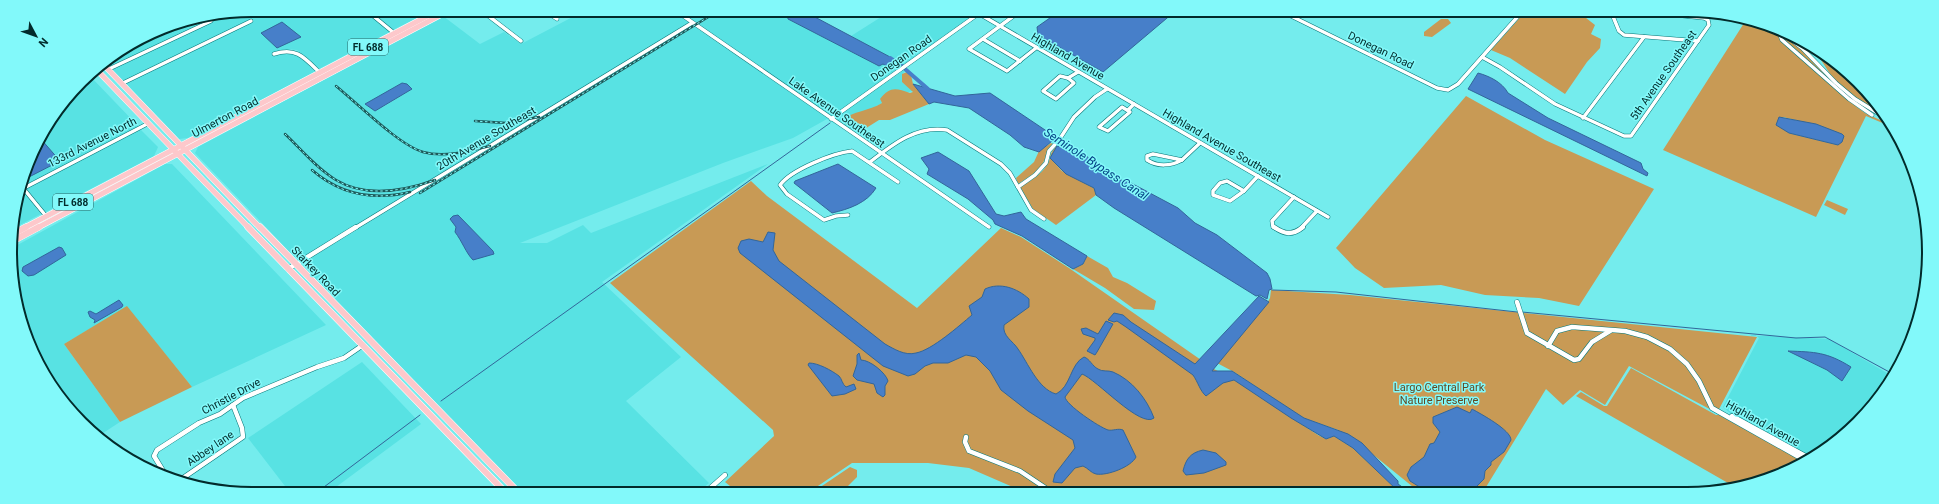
<svg xmlns="http://www.w3.org/2000/svg" width="1939" height="504" viewBox="0 0 1939 504" font-family="Roboto,sans-serif">
<rect width="100%" height="100%" fill="#74eced"/>
<g fill="#58e2e3" fill-rule="evenodd">
<path d="M252,10H285L290,15L302,10H363L390,32L319,69L297,50L285,49L272,54L273,56L280,53L296,54L316,71L188,138L179,139L125,83L254,21L252,19L123,82L111,69L213,21L211,19L110,68L105,63L160,28Z"/>
<path d="M381,10L418,11L423,15L393,30L373,15Z"/>
<path d="M584,11H673L690,23L298,261L195,153L198,147L443,16L480,44L504,32L521,44ZM402,83L406,84L411,90L383,107L366,104Z"/>
<path d="M678,11L787,12L788,19L878,66L892,58L851,36L889,12H974L976,14L831,117Z"/>
<path d="M692,25L845,130L827,119L793,138L723,163L520,243H547L583,225L591,233L768,164L602,282L681,357L626,401L709,483L701,490H520L301,264ZM460,217L475,234L493,251L471,258L464,243L455,232Z"/>
<path d="M907,68L902,75V82L913,91L880,99L882,103L874,108L842,120L847,125L863,130L856,134L834,119Z"/>
<path d="M89,75L139,127L24,186L26,178L60,161L40,138Z"/>
<path d="M140,129L158,147L154,156L46,212L26,188Z"/>
<path d="M165,164H172L326,325L192,387L127,307L64,344L120,422L100,435L60,399L18,315L12,248ZM62,248L66,255L28,276ZM123,305L101,319L90,317V315L93,312L96,314L100,311Z"/>
<path d="M23,191L41,214L12,229Z"/>
<path d="M1750,335L1829,339L1892,376L1858,423L1811,457L1730,413L1723,407L1759,338L1756,335ZM1790,352H1789L1851,367L1842,380L1827,370Z"/>
<path d="M362,362L421,424L332,490H288L248,438Z"/>
</g>
<g fill="#c89a55" fill-rule="evenodd">
<path d="M1523,14H1581L1595,25L1591,34L1601,39L1600,48L1587,62L1565,94L1510,58L1491,50Z"/>
<path d="M1441,19H1448L1451,23L1432,37L1424,36V32Z"/>
<path d="M1746,20L1777,34L1781,40L1857,107L1865,113L1891,125L1892,127L1866,116L1816,217L1663,150ZM1783,117C1802,122 1820,125 1838,133L1842,134L1838,145L1789,133Z"/>
<path d="M1782,36C1802,43 1819,67 1833,82C1838,88 1845,93 1851,99L1784,40Z"/>
<path d="M1804,45H1807L1821,51L1888,118L1870,110L1834,80L1821,60Z"/>
<path d="M907,72L911,75L913,84L929,104L890,120H879L863,130L847,125L842,120C853,111 869,111 882,103L880,99C890,86 896,88 910,93L913,92L902,82V74Z"/>
<path d="M1466,96L1545,140L1654,189L1579,306L1539,298L1485,295L1441,285L1384,288L1355,268L1336,248Z"/>
<path d="M1051,143L1053,144C1044,151 1048,155 1043,163C1038,172 1027,178 1018,184L1016,178L1034,162L1039,151Z"/>
<path d="M1057,146L1050,158L1062,171L1094,188L1096,195L1056,225L1033,209L1020,187C1030,181 1041,175 1047,165C1052,158 1048,153 1057,146Z"/>
<path d="M751,181L767,196L917,308L1001,228L1021,237L1069,268L1214,369L1238,382L1318,435L1326,439L1334,436L1353,448L1398,491H1022L969,468L928,463H852L812,490H735L725,482L774,436L773,430L610,283Z"/>
<path d="M1827,200L1848,209L1845,215L1824,205Z"/>
<path d="M1087,256L1108,268L1113,277L1127,283L1156,301L1154,310L1134,309L1105,288L1073,269L1083,264Z"/>
<path d="M1271,290L1350,295L1757,337L1717,413L1629,366L1605,405L1580,390L1563,405L1546,389L1483,492L1418,491L1376,457L1338,430L1303,418L1234,372L1217,363L1266,305L1270,298Z"/>
<path d="M127,306L192,387L120,422L64,344Z"/>
<path d="M1631,368L1716,415H1719L1804,462L1794,469L1735,487L1576,396L1581,392L1604,406H1607Z"/>
<path d="M850,467L857,470V477L844,490H816Z"/>
</g>
<g fill="#477fc9" stroke="#32669a">
<path d="M787,12H811L813,16L892,58L895,62L890,68L883,64L879,66L788,19Z"/>
<path d="M1057,13H1173L1103,72L1038,35L1037,27Z"/>
<path d="M282,22L301,37L277,48L261,33Z"/>
<path d="M1478,73C1489,76 1502,82 1508,93L1548,118L1641,163L1643,169L1648,173L1647,176L1468,89Z"/>
<path d="M402,83L407,84L412,89L375,111L365,104Z"/>
<path d="M913,84L955,96L990,93L1051,134L1052,141L1039,152L1024,147L1010,135L969,108L934,102L929,104Z"/>
<path d="M1779,117L1816,124L1842,134L1844,136L1842,142L1838,145L1789,133L1776,125Z"/>
<path d="M40,138L60,161L27,178L35,145Z"/>
<path d="M1057,146L1082,151L1104,175L1131,183L1178,208L1195,223L1217,235L1267,273L1270,279L1272,289L1269,290L1267,299L1260,295L1256,296L1114,208L1096,195L1094,188L1066,174L1050,158Z"/>
<path d="M938,152L969,171L996,214L1004,216L1021,212L1026,219L1087,256L1083,264L1073,269L1022,236L995,224L993,220L968,199L927,174L929,169L921,158Z"/>
<path d="M838,164L876,188C867,203 849,209 832,213L794,183L795,181Z"/>
<path d="M458,215L493,251L494,254L473,260C466,253 462,241 455,232L456,227L450,219L453,216Z"/>
<path d="M768,232L775,233L773,250L779,261L885,344C894,349 905,356 916,353C932,350 959,326 972,315L969,306L982,297L985,289C1000,282 1017,288 1029,299V307L1004,325C1002,336 1013,341 1018,349C1028,363 1038,389 1056,394C1071,387 1070,364 1084,357C1090,359 1092,366 1098,369C1102,372 1108,370 1113,372C1132,380 1147,399 1154,418C1141,429 1096,379 1082,374L1065,397C1066,405 1099,427 1108,430C1113,431 1118,428 1123,430L1136,457C1131,467 1107,476 1096,474C1091,473 1088,468 1083,466L1075,468L1062,483L1053,482L1055,474L1075,448L1073,440L1028,411L1001,390L990,371L976,357L966,355L948,363H933L925,366L915,374L908,376L883,366L740,253L738,248L741,241L749,239L763,242Z"/>
<path d="M59,247L62,248L66,255L34,275L28,276L22,271L23,267Z"/>
<path d="M1259,296L1269,302L1212,371H1232L1304,418L1348,434L1362,443L1398,481V484L1408,491H1398L1353,448L1334,436L1326,439L1291,418L1234,380L1223,383L1206,396C1200,391 1198,382 1193,375L1126,327L1117,321L1114,322L1108,320L1114,313L1123,315L1131,322L1195,364Z"/>
<path d="M119,300L123,305L122,307L94,323L95,320L90,317L88,312L90,311L96,314Z"/>
<path d="M1106,321L1113,324L1097,352L1095,355L1087,351L1095,340V338L1083,334L1081,329L1086,328L1098,334Z"/>
<path d="M1788,351C1815,352 1827,352 1851,367L1842,381L1827,370Z"/>
<path d="M859,353L861,360C870,360 886,373 888,381L885,386V395L883,397L877,393L874,384L857,380L853,376L857,364V355Z"/>
<path d="M809,363C818,363 831,370 839,376C842,379 842,384 846,387L854,384L856,389L845,394L832,396L808,365Z"/>
<path d="M1457,407L1470,413L1472,409C1481,414 1511,430 1511,440L1504,452L1491,462V465L1485,471L1484,479L1477,486L1478,492L1426,491L1410,481L1407,475L1411,467L1424,457L1430,444L1434,443L1440,432L1433,423V417Z"/>
<path d="M1203,450L1216,453L1226,462V465L1204,473L1186,475L1183,471C1186,459 1190,453 1203,450Z"/>
</g>
<g fill="none" stroke-linecap="round" stroke-linejoin="round">
<g stroke="#32669a" stroke-width="1">
<path d="M1272,290L1336,292L1517,312"/>
<path d="M1522,312L1796,338L1825,337L1893,374"/>
<path d="M441,401L830,123"/>
<path d="M320,490L420,415"/>
</g>
<g stroke="#477fc9" stroke-width="4">
<path d="M890,58L902,66"/>
<path d="M905,69L928,89"/>
</g>
<defs>
<g id="minor-far1">
<path d="M287,10L292,14L299,10"/>
<path d="M366,10L394,33"/>
<path d="M420,11L427,16"/>
<path d="M482,11L521,41"/>
<path d="M545,11L557,19"/>
<path d="M676,11L989,227"/>
<path d="M976,12L1328,217"/>
<path d="M1019,12L969,49L1007,71L1036,48"/>
<path d="M1285,13L1437,88L1448,90L1458,84L1520,14"/>
<path d="M1612,14L1619,31L1624,35L1698,41"/>
<path d="M371,15L378,10"/>
<path d="M1772,30L1789,38L1802,48L1836,83L1855,99L1889,120"/>
<path d="M1780,35L1782,40L1849,99L1872,115"/>
<path d="M983,39L1020,61"/>
<path d="M274,54C296,47 304,57 319,72"/>
<path d="M1482,57L1500,67L1555,104L1624,136H1631L1709,25L1708,20L1704,18L1666,14"/>
<path d="M109,69L211,21"/>
<path d="M1060,76L1068,78L1074,83L1056,99L1043,91Z"/>
<path d="M1068,78L1078,72"/>
<path d="M123,83L251,21"/>
<path d="M1122,107L1130,112L1108,131L1099,127Z"/>
<path d="M1128,110L1134,104"/>
<path d="M1583,118L1644,37"/>
<path d="M831,119L981,12"/>
<path d="M1153,154L1182,160C1171,166 1158,167 1147,160V156Z"/>
<path d="M1182,160L1200,143"/>
<path d="M870,162C893,144 917,125 947,130L1001,164L1010,173L1031,210L1044,219"/>
<path d="M1227,181L1244,191L1230,201L1213,195V191L1220,183Z"/>
<path d="M1018,187L1035,175L1046,163L1049,151L1059,140L1074,117L1095,97L1107,89"/>
<path d="M23,188L46,216"/>
<path d="M24,188L147,124"/>
<path d="M1244,191L1258,176"/>
<path d="M848,215L836,216L824,220L787,194L780,185C791,170 833,153 852,151L898,182"/>
<path d="M355,228L692,23"/>
<path d="M1275,228L1273,227L1272,221L1294,197"/>
<path d="M1301,228L1317,211"/>
</g>
<g id="minor">
<path d="M1274,227C1284,234 1292,236 1303,227"/>
<path d="M288,269L356,227"/>
<path d="M1517,302L1527,333L1574,360L1579,359L1592,342L1610,331"/>
<path d="M1548,346L1557,331L1572,327L1625,331L1647,337L1670,349L1687,364L1699,381L1712,408L1806,461"/>
<path d="M1732,416L1809,458"/>
<path d="M966,437L965,442L969,451L1020,471L1050,491"/>
<path d="M165,474L154,456L157,450L199,423L220,414L243,398L317,367L344,358L363,345"/>
<path d="M180,480L243,437L242,428L233,405"/>
<path d="M708,490L725,475"/>
</g>
<g id="major-far1">
<path d="M103,64L260,228"/>
<path d="M95,68L249,228"/>
<path d="M24,228L437,11"/>
<path d="M37,228L448,11"/>
</g>
<g id="major">
<path d="M248,227L503,490"/>
<path d="M260,227L516,490"/>
<path d="M11,235L26,227"/>
<path d="M11,242L39,227"/>
</g>
</defs>
<use href="#minor-far1" stroke="#047677" stroke-width="4.5"/>
<use href="#minor" stroke="#047677" stroke-width="5.5"/>
<use href="#major-far1" stroke="#fff" stroke-width="6"/>
<use href="#major" stroke="#fff" stroke-width="7"/>
<use href="#minor-far1" stroke="#fff" stroke-width="3.5"/>
<use href="#minor" stroke="#fff" stroke-width="4.5"/>
<use href="#major-far1" stroke="#fdc8cb" stroke-width="5"/>
<use href="#major" stroke="#fdc8cb" stroke-width="6"/>
<defs>
<g id="rail">
<path d="M336,86C358,104 399,145 423,152C444,158 470,151 490,146"/>
<path d="M475,121L506,123L539,117"/>
<path d="M285,134C301,149 316,168 336,180C366,198 404,191 435,180"/>
<path d="M312,170C341,195 373,201 410,192"/>
<path d="M420,193L718,11"/>
</g>
</defs>
<use href="#rail" stroke="#1d5959" stroke-width="2.5"/>
<use href="#rail" stroke="#82f9fa" stroke-width="1" stroke-dasharray="2.5" stroke-linecap="butt"/>
</g>
<g text-anchor="middle" stroke-width="3" stroke-linejoin="round" paint-order="stroke">
<g fill="#82f9fa" stroke="#286969" stroke-width="1">
<rect x="348" y="39" width="40" height="16" rx="3"/>
<rect x="53" y="194" width="40" height="16" rx="3"/>
</g>
<g font-size="10" font-weight="bold" fill="#022b2b">
<text x="368" y="51">FL 688</text>
<text x="73" y="206">FL 688</text>
</g>
<g font-size="11" fill="#022b2b" stroke="#82f9fa">
<text transform="translate(1381 50) rotate(26)" y="4">Donegan Road</text>
<text transform="translate(1068 56) rotate(30)" y="4">Highland Avenue</text>
<text transform="translate(901 58) rotate(-35)" y="4">Donegan Road</text>
<text transform="translate(1663 75) rotate(-55)" y="4">5th Avenue Southeast</text>
<text transform="translate(837 112) rotate(35)" y="4">Lake Avenue Southeast</text>
<text transform="translate(225 117) rotate(-28)" y="4">Ulmerton Road</text>
<text transform="translate(486 138) rotate(-31)" y="4">20th Avenue Southeast</text>
<text transform="translate(92 142) rotate(-27)" y="4">133rd Avenue North</text>
<text transform="translate(1222 145) rotate(30)" y="4">Highland Avenue Southeast</text>
<text transform="translate(316 271) rotate(46)" y="4">Starkey Road</text>
<text transform="translate(231 396) rotate(-28)" y="4">Christie Drive</text>
<text transform="translate(1763 423) rotate(29)" y="4">Highland Avenue</text>
<text transform="translate(210 448) rotate(-34)" y="4">Abbey lane</text>
</g>
<g font-size="11" fill="#624923" stroke="#82f9fa">
<text x="1439" y="391">Largo Central Park<tspan x="1439" dy="13">Nature Preserve</tspan></text>
</g>
<g font-size="12" font-style="italic" fill="#034184" stroke="#82f9fa">
<text transform="translate(1096 164) rotate(33)" y="4">Seminole Bypass Canal</text>
</g>
</g>
<path d="M0 0H1939V504H0ZM252 17H1687A235 235 0 0 1 1922 252V252A235 235 0 0 1 1687 487H252A235 235 0 0 1 17 252V252A235 235 0 0 1 252 17Z" fill="#82f9fa" fill-rule="evenodd"/>
<path fill="none" stroke="#022b2b" stroke-width="2" d="M252 17H1687A235 235 0 0 1 1922 252V252A235 235 0 0 1 1687 487H252A235 235 0 0 1 17 252V252A235 235 0 0 1 252 17Z"/>
<g transform="translate(36 36) rotate(131)" stroke="#82f9fa" stroke-width="3" paint-order="stroke">
<path d="M0-3L7 15L0 10L-7 15Z" fill="#022b2b"/>
<text y="-6" font-size="11" font-weight="bold" text-anchor="middle" fill="#022b2b">N</text>
</g>
</svg>
